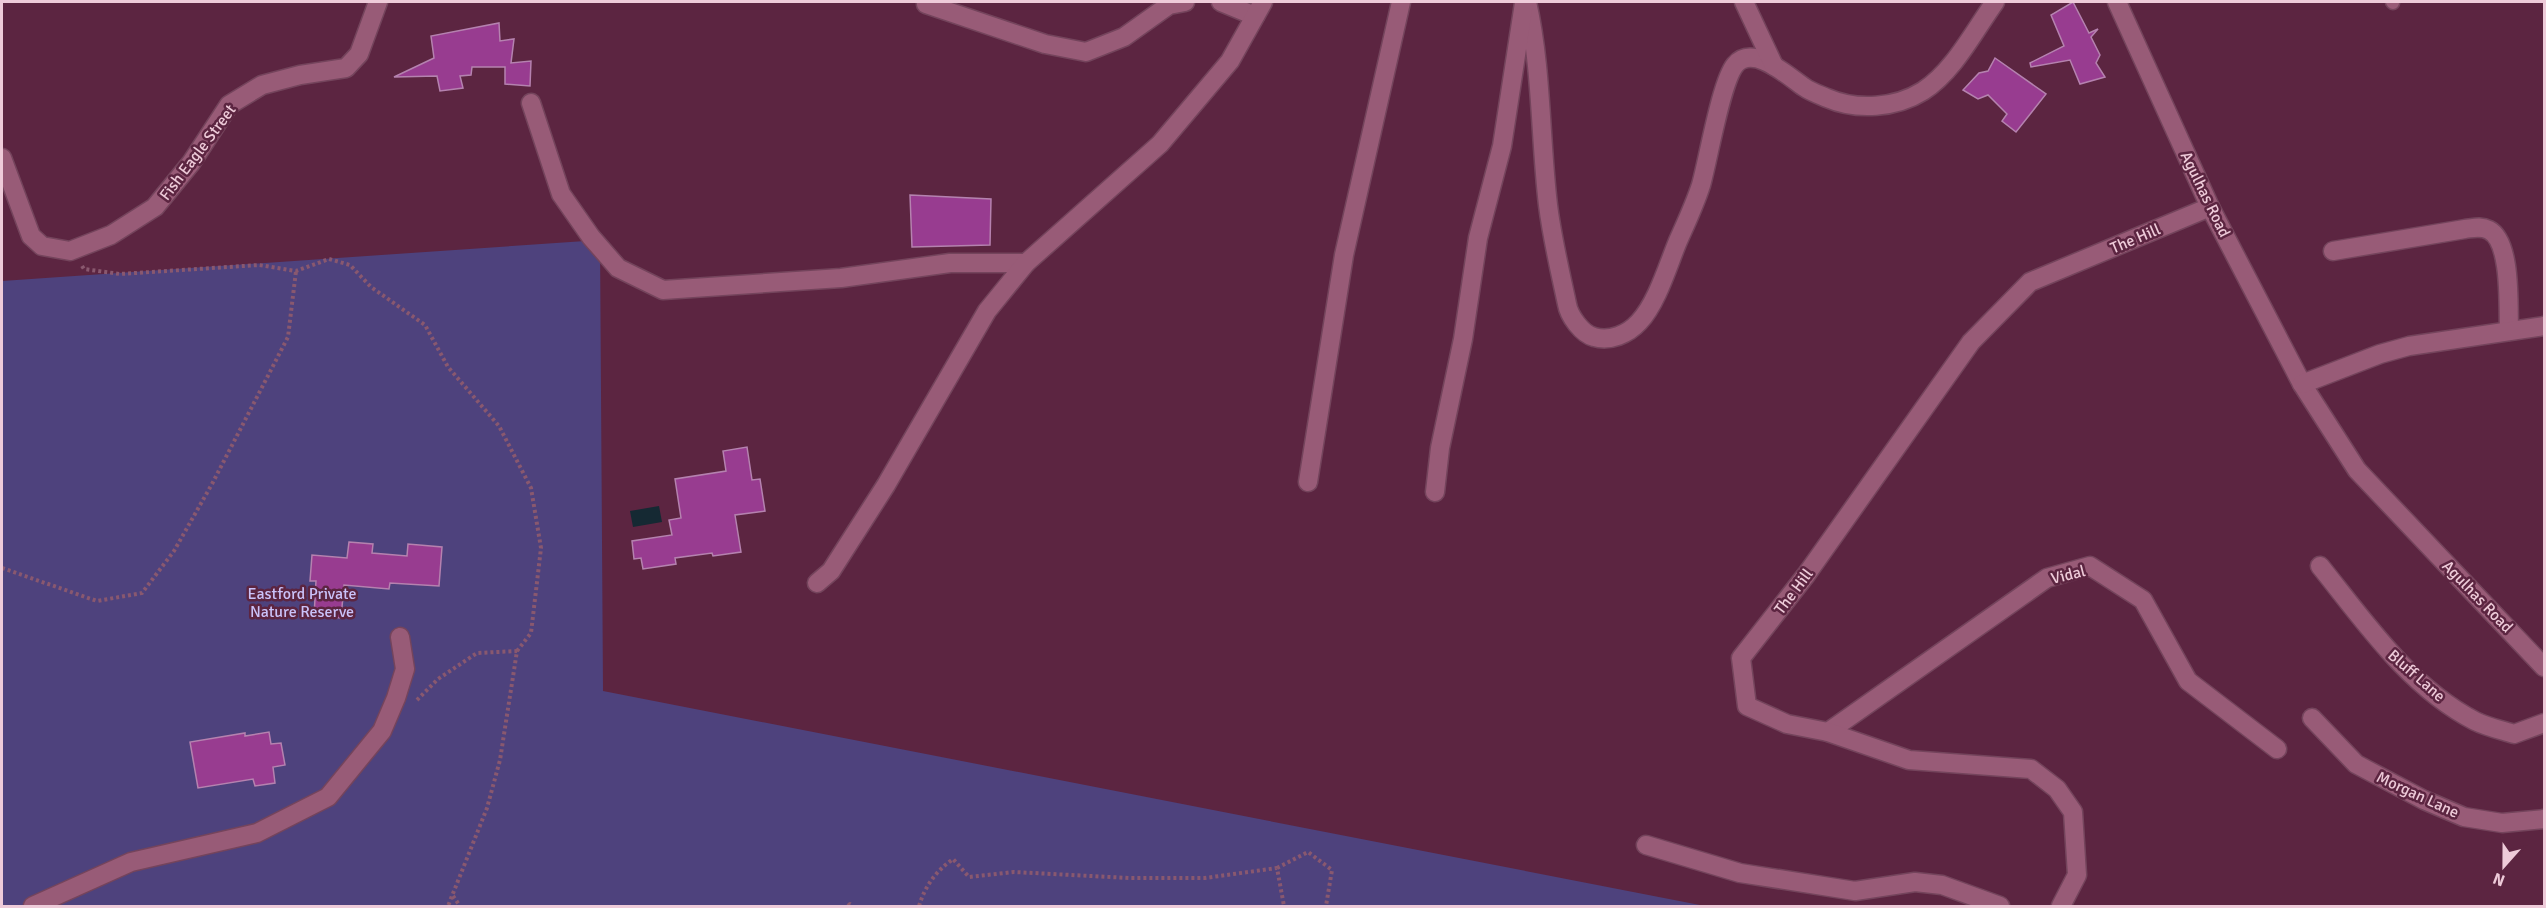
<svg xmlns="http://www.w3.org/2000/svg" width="2546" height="908" viewBox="0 0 2546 908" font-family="Signika,sans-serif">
<rect width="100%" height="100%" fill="#5c2541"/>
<path fill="#4e427d" d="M600,240L603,691L1705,906H2V281Z"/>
<path fill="#152933" d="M659,506L662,522L633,527L630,511Z"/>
<g fill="#983c90" stroke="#b582af" stroke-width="1.5">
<path d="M2073,2L2089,33L2098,29L2091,37L2100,55L2096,63L2105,77L2080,84L2070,60L2031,67L2030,63L2064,46L2051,15Z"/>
<path d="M499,23L500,41L514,39L511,63L531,61L530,86L505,84V67H472L471,75L460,76L463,88L440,91L437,76L394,77L434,58L431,36Z"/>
<path d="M1995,58L2046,94L2016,132L2002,121L2007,114L1988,95L1978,99L1963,90L1979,73L1988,71Z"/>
<path d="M910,195L991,199L990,245L912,247Z"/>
<path d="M747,447L752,480L760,479L765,511L735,515L741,552L713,556L712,553L675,558L676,564L643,569L641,558L634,559L632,541L672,535L669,520L681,518L675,479L726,471L723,451Z"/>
<path d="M349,542L373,544L372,553L407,556L408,544L442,547L439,586L390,583L389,589L344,585L341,618L314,616L316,581H310L312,555L347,558Z"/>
<path d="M269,732L271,744L281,743L285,765L273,767L275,783L255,786L253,779L198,788L190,742L245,733V736Z"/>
</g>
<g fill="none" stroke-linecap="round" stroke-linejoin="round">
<defs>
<path id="service" d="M2392,2L2393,3"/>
<g id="minor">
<path d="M1221,2L1255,16"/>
<path d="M1527,2C1542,68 1540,138 1548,205C1552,238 1560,271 1567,304C1569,316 1582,334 1594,337C1610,342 1628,334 1639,322C1657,303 1668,265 1678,241C1686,223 1695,204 1701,185C1708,161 1721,82 1735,65C1753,43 1789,77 1804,87C1811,92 1820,95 1827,98C1857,111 1896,108 1923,91C1954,71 1974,31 1995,2"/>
<path d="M1744,2L1774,66"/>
<path d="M2117,2L2210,207L2302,384L2357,470L2544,667"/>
<path d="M926,4L1045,44L1086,52L1124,37L1169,5L1185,2"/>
<path d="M531,103L561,194L591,237L618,268L663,290L841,278L950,263H1026"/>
<path d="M2,158L31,236L42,246L70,251L111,235L155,207L191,163L229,105L262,85L300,75L346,68L359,54L378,2"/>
<path d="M2333,251L2465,229C2474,228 2481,226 2489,230C2512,242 2508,307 2509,331"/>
<path d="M2302,384L2380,354L2409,346L2544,326"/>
<path d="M1308,482L1344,255L1401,2"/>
<path d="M1435,492L1440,448L1463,339L1478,238L1502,146L1524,3"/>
<path d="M2320,566C2365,622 2409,687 2475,721C2487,727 2501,730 2514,734L2544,723"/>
<path d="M817,583L831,571L886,485L987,311L1026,263L1160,144L1230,61L1263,2"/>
<path d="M2312,718L2356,764L2424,800L2464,817L2502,823L2544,819"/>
<path d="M1828,732L2047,578L2090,566L2143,600L2188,681L2277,749"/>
<path d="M1646,845L1740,873L1855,891L1915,882L1942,885L2000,906"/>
<path d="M33,906L131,862L257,833L328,797L382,731L396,698L405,669L400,637"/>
<path d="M2061,906L2077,875L2073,812L2057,789L2031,769L1909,760L1828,732L1787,724L1747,706L1741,658L1806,575L1971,342L2030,282L2210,207"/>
</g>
</defs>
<use href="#service" stroke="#74445c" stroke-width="15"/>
<use href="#minor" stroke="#74445c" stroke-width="21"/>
<g stroke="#89586f" stroke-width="4" stroke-dasharray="3 3" stroke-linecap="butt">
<path d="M82,266L84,269L120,274L259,265L296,271L329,259L350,265L371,287L425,325L448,367L499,426L531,488L541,548L531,633L517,651"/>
<path d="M2,568L97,601L142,593L174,551L212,484L288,337L296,271"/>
<path d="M417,700L438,679L477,653L517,651L500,760L487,808L448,906"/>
<path d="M1277,868L1308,852L1332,870L1326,906"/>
<path d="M453,896L460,906"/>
<path d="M848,906L850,904L852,906"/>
<path d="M919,906C925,886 936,871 953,859L969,877L1014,872L1129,878H1205L1277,868L1284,906"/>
</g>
<use href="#service" stroke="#985b77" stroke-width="12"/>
<use href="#minor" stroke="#985b77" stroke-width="18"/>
</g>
<g text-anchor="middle" stroke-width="5" stroke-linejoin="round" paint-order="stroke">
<g font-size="16" fill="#eecbd9" stroke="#5c2541">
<text transform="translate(197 152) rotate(-53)" y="6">Fish Eagle Street</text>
<text transform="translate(2206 194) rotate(64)" y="6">Agulhas Road</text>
<text transform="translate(2135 238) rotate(-23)" y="6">The Hill</text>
<text transform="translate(2068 574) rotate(-14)" y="6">Vidal</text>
<text transform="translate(1793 591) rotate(-53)" y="6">The Hill</text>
<text transform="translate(2478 596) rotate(46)" y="6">Agulhas Road</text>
<text transform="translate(2417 675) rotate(41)" y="6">Bluff Lane</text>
<text transform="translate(2418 794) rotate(25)" y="6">Morgan Lane</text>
</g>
<g font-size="16" fill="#cac2f9" stroke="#5c2541">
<text x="302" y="599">Eastford Private<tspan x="302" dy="18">Nature Reserve</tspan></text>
</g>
</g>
<rect width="2546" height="908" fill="none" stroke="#eecbd9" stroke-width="6"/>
<g transform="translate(2504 866) rotate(201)" stroke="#5c2541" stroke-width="4.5" paint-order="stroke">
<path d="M0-4.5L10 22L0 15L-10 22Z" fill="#eecbd9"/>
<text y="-9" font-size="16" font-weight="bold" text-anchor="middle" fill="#eecbd9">N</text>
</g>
</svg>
